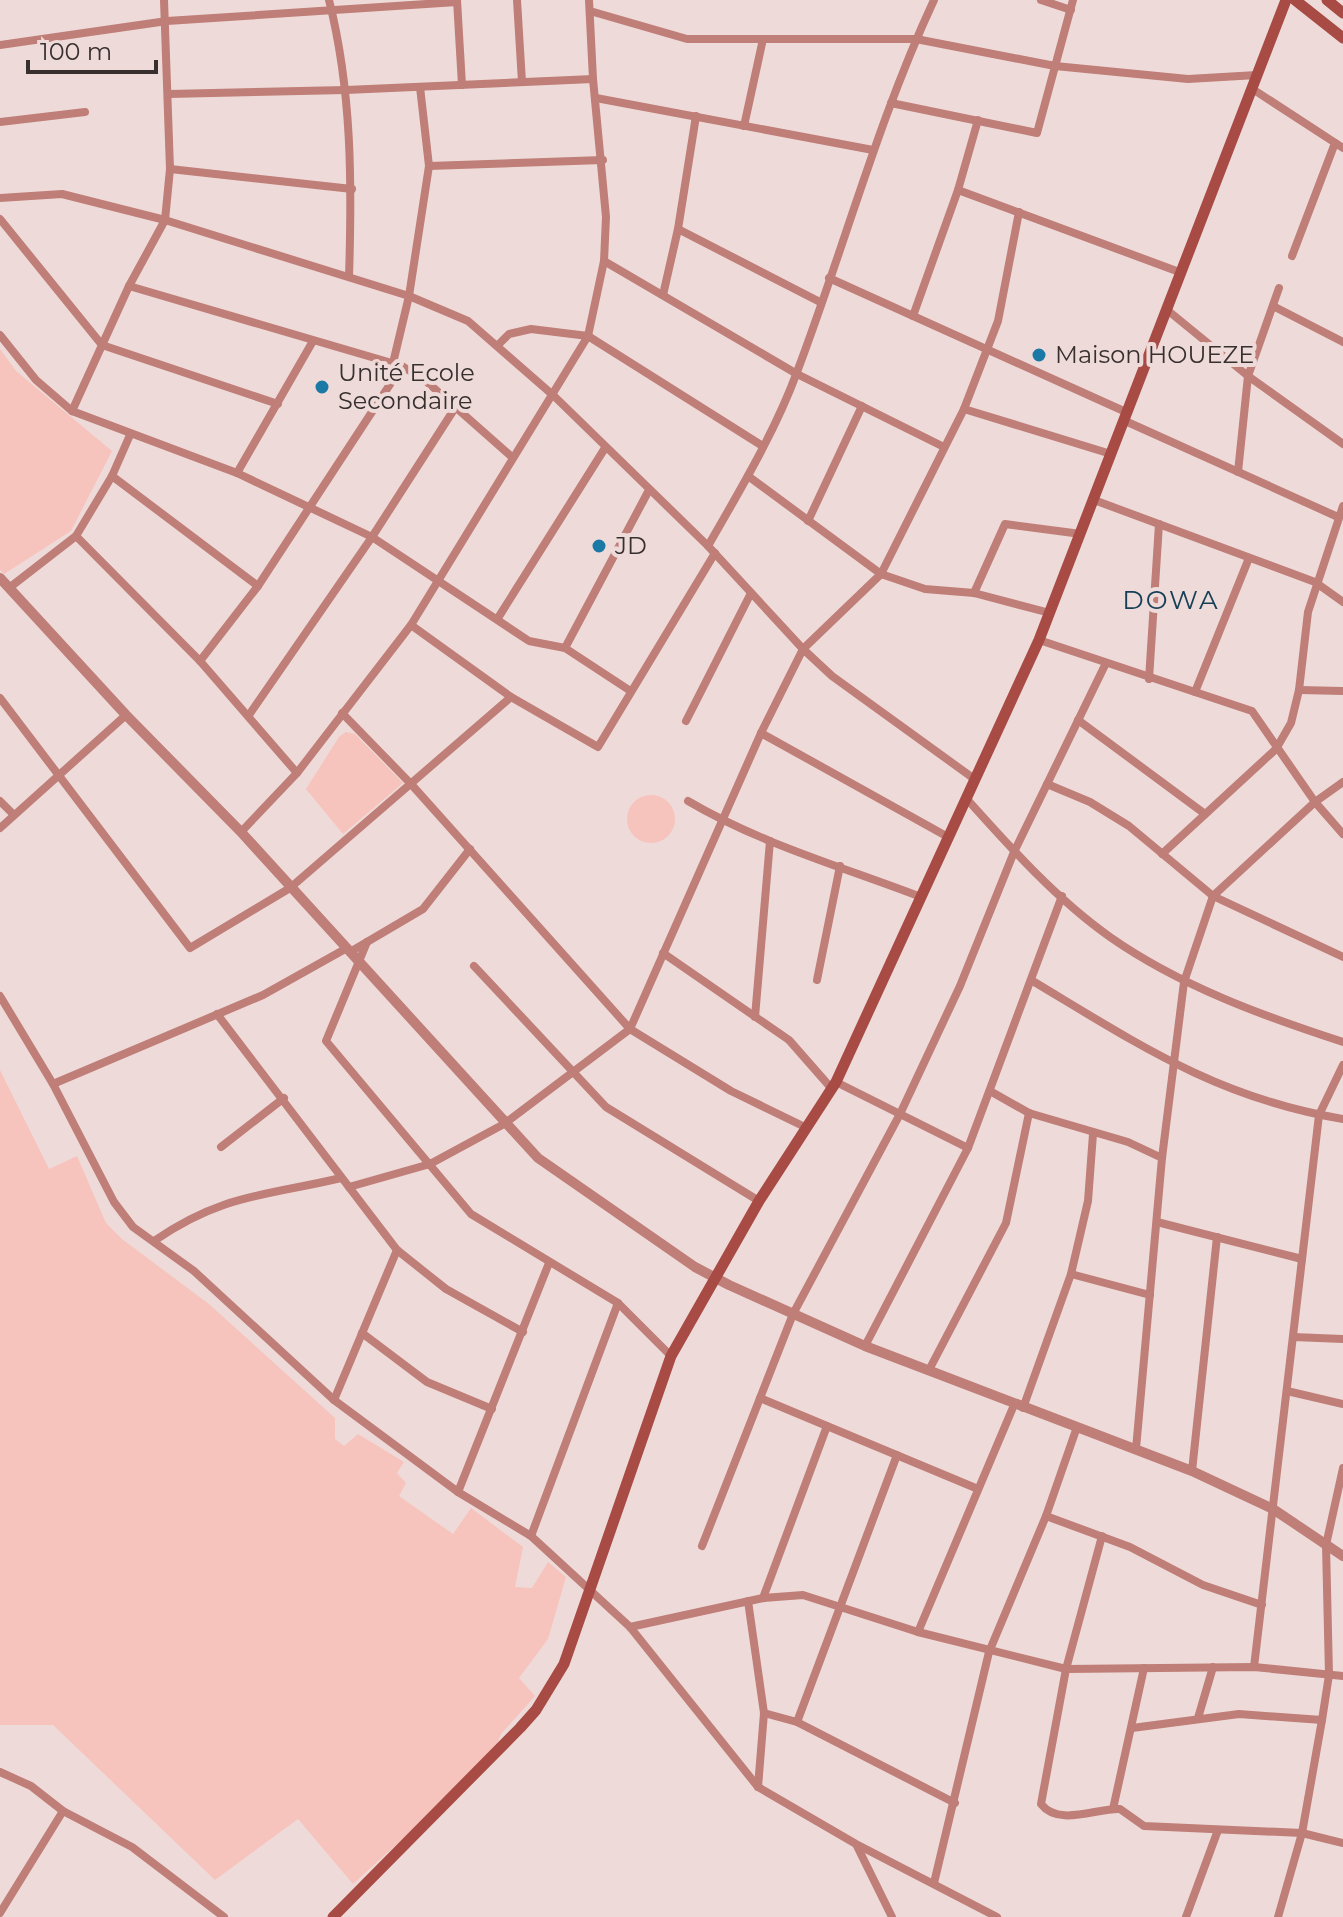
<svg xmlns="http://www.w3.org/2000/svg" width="1343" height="1917" viewBox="0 0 1343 1917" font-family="Montserrat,sans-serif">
<rect width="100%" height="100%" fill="#eedbd9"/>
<g fill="#f7c3bd">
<path d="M0,349L16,371L112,451L71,531L4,574L0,570Z"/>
<path d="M346,732L355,734L403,783L343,834L306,789L339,737Z"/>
<circle cx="651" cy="819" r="24"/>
<path d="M0,1070L49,1169L77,1156L106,1223L122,1239L209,1304L335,1418V1439L344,1446L358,1434L404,1462L397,1473L406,1483L399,1496L453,1534L471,1508L523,1547L515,1587L532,1588L548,1562L566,1577L548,1639L519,1678L535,1696L501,1734L497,1745L433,1811L353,1884L298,1819L215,1880L53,1725H0Z"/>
</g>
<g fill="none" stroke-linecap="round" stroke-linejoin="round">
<g stroke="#bf7e77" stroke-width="8">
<path d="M329,0C352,91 352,184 349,277"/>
<path d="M457,0L462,85"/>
<path d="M517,0L522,82"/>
<path d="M1041,0L1071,10"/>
<path d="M590,11L687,39H916L1055,66L1188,79L1257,75"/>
<path d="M0,45L167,21L457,2"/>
<path d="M1251,88L1343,148"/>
<path d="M169,94L346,90L593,79"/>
<path d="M596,98L873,150"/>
<path d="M891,103L1037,133L1073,0"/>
<path d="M0,122L85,112"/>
<path d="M744,126L763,39"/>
<path d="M429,166L603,160"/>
<path d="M170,169L352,189"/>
<path d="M958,190L1182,273"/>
<path d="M0,198L62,194L165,220L409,296L468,321L554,396L708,546L803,649L832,676L973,778"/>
<path d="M0,219L102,345L278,404"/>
<path d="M678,229L820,302"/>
<path d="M1292,256L1335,143"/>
<path d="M604,261L797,374L944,447"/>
<path d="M829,278L1126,412"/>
<path d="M129,286L402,366L427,382L512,457"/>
<path d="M663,295L678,229L696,116"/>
<path d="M1273,306L1343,342"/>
<path d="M1166,309L1248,376L1343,444"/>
<path d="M913,316L958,190L978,120"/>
<path d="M0,335L36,380L72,411L237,473L372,537L529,641L565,648L629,690"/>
<path d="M498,345L509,334L531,329L588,336L761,445"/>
<path d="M393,363L409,296L429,166L420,87"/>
<path d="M964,409L1111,454"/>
<path d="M72,411L129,286L165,220L170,169L164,0"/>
<path d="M1123,420L1338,517"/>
<path d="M1238,472L1248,376L1279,288"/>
<path d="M237,473L313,341"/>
<path d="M112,476L258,586"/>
<path d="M748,476L881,574L925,589L974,593L1050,613"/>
<path d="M1094,500L1315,582L1343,602"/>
<path d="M808,521L862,406"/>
<path d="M76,536L200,661L297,773"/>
<path d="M708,546C740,490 775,432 797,372C844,248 878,120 934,0"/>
<path d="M9,588L76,536L112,476L130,435"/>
<path d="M974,593L1005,524L1081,534"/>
<path d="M498,618L605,448"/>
<path d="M411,625L511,697L598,747L715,553"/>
<path d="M1039,640L1252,711L1315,802L1343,834"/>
<path d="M565,648L649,490"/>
<path d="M200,661L258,586L402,366"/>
<path d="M1149,679L1159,524"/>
<path d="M1299,690L1343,691"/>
<path d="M1195,692L1249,558"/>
<path d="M0,698L190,948L290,888L511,697"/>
<path d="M342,713L411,784L630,1029L731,1091L807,1128"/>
<path d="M249,715L372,537L455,408"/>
<path d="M1078,720L1205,814"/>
<path d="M686,721L751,593"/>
<path d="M761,733L948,837"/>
<path d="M1047,784L1090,802L1129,826L1213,896L1343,957"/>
<path d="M966,798C1010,847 1056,899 1110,937C1180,986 1263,1016 1343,1042"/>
<path d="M0,801L13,814"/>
<path d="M688,801C761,844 843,867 921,897"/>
<path d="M0,828L126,715"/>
<path d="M241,832L297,773L411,625L588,336L604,261L606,217L593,79L589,0"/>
<path d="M1162,854L1276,749L1291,723L1299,690L1308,612L1343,506"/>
<path d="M367,942L326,1041L471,1214L618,1303L671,1356"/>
<path d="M350,952L423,909L470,849"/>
<path d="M663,953L789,1040L832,1089"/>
<path d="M474,966L606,1107L759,1201"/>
<path d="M817,980L840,866"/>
<path d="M1031,980C1138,1044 1217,1098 1343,1119"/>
<path d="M0,996L53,1084L114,1202L133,1227L194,1271L334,1400L458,1492L531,1536L630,1627L758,1787L856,1844L997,1917"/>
<path d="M217,1014L397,1250L446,1289L523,1332"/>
<path d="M755,1017L770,841"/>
<path d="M836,1082L968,1148"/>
<path d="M53,1084L263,995L347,948"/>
<path d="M990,1091L1029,1113L1128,1142L1162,1158"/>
<path d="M221,1147L284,1098"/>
<path d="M349,1187L430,1164L504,1124L630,1029L761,733L803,649L881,574L964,409L998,321L1019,212"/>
<path d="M1157,1222L1302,1259"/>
<path d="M154,1241C222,1194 265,1196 341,1178"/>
<path d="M1071,1274L1150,1295"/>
<path d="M362,1333L427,1382L492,1409"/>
<path d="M1293,1337L1343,1339"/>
<path d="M865,1346L968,1148L1062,896"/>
<path d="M929,1370L1006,1223L1029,1113"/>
<path d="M1287,1391L1343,1404"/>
<path d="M760,1398L978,1489"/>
<path d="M334,1400L397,1250"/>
<path d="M1023,1408L1071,1274L1088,1201L1093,1134"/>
<path d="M1136,1449L1162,1158L1184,982L1213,896L1315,802L1343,782"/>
<path d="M1192,1471L1217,1237"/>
<path d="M458,1492L549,1263"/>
<path d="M1046,1516L1130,1547L1203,1585L1262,1605"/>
<path d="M531,1536L618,1303"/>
<path d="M1102,1536L1066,1669L1041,1804C1059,1827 1096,1808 1120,1809L1144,1826L1302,1833L1343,1843"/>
<path d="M702,1546L793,1314L900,1114L960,986L1014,852L1106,663"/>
<path d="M763,1598L827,1426"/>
<path d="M748,1601L764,1713L758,1787"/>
<path d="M630,1627L763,1598L803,1595L918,1632L1066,1669L1254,1667L1343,1676"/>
<path d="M918,1632L1014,1405"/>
<path d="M1254,1667L1319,1115L1343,1065"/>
<path d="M764,1713L797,1722L955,1803"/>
<path d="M1198,1718L1213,1667"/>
<path d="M797,1722L897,1455"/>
<path d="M1132,1728L1239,1714L1322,1720"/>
<path d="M0,1772L31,1786L63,1811L132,1847L224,1917"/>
<path d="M1113,1809L1144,1668"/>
<path d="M857,1846L892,1917"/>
<path d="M934,1883L989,1652L1046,1516L1077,1427"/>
<path d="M0,1913L63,1811"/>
<path d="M1186,1917L1218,1830"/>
<path d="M1278,1917L1302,1833L1322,1720L1329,1675L1326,1545L1343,1468"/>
</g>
<path stroke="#bf7e77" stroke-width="10" d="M0,578L126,715L241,832L538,1158L695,1267L729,1285L865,1346L1192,1471L1273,1509L1343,1556"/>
<g stroke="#a84b45" stroke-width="11">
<path d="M1295,0L1343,38"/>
<path d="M1327,0L1343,13"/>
<path d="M333,1917L520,1728L536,1710L564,1664L671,1356L759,1201L836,1082L1039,640L1286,0"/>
</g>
</g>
<g fill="#1b79a6" stroke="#eedbd9" stroke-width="3">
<circle cx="1039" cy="355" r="8"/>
<circle cx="322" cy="387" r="8"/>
<circle cx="599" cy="546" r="8"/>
</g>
<g text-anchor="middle" stroke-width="8" stroke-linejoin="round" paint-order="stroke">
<g font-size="24" fill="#37302f" stroke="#eedbd9" text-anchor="start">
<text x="1055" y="363">Maison HOUEZE</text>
<text x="338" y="381">Unité Ecole<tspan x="338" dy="28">Secondaire</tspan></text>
<text x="615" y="554">JD</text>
</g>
<g font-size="26" letter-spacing="2" fill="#174057" stroke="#eedbd9">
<text x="1171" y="609">DOWA</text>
</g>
</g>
<path d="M28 60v12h128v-12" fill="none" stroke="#37302f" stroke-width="4"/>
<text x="40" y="60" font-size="24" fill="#37302f" stroke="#eedbd9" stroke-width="6" paint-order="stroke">100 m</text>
</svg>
